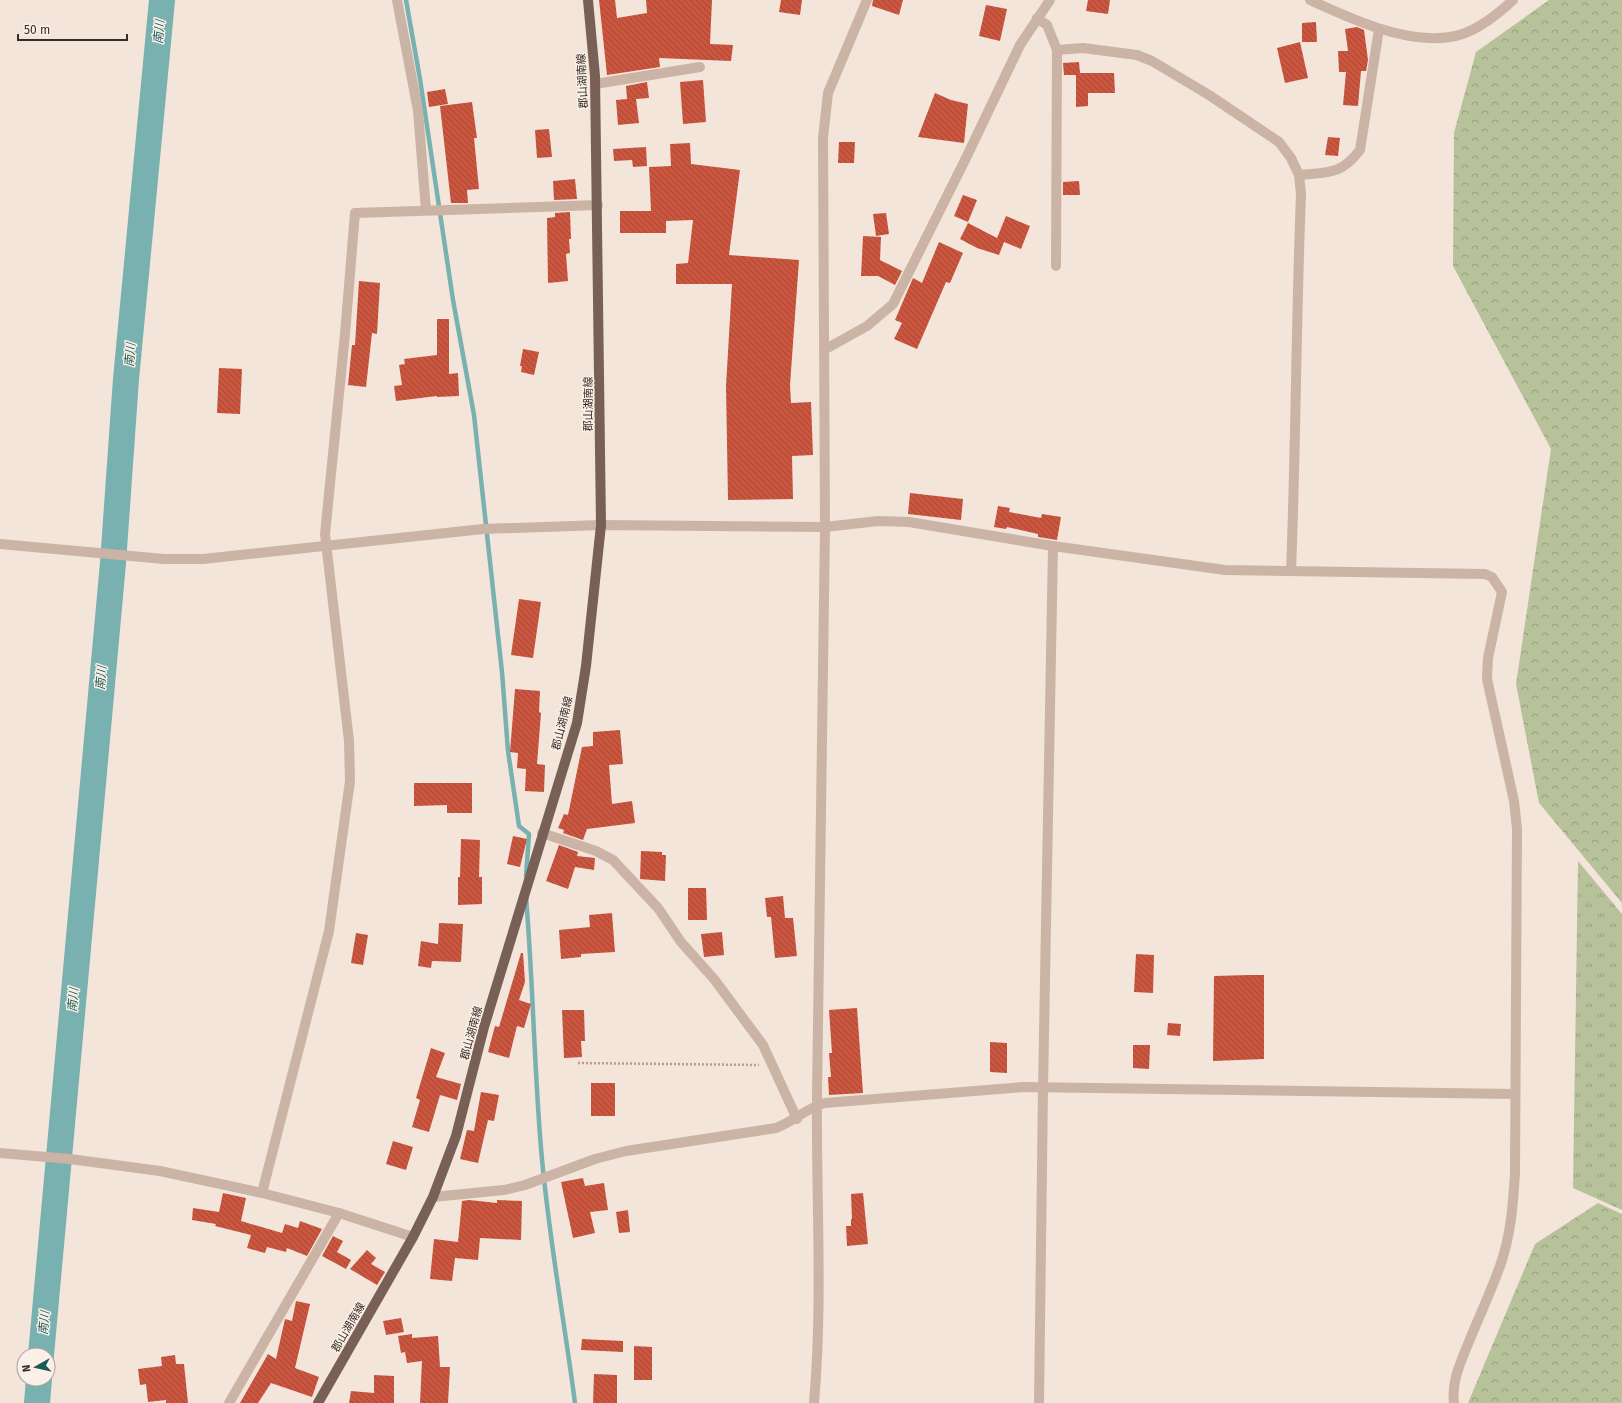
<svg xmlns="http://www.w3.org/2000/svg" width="1622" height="1403" viewBox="0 0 1622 1403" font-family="'Fira Sans','Noto Sans JP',sans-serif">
<defs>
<pattern id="forest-crowns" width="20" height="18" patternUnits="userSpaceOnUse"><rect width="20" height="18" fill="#b8c29a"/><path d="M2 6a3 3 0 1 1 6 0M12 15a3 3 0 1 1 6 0" fill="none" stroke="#969e7e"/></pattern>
<pattern id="park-tufts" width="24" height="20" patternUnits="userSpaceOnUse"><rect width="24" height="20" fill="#b8c29a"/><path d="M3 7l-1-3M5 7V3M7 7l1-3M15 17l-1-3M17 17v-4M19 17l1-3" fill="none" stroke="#969e7e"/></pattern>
<pattern id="building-back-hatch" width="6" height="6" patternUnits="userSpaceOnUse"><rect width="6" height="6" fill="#cb5640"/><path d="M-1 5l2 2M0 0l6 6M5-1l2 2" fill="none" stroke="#a64736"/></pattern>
</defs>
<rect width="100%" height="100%" fill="#f3e5da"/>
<g fill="url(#forest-crowns)">
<path d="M1549,0H1622V903L1539,803L1516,684L1551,449L1453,266L1454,133L1476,52Z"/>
<path d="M1598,1203L1622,1214V1403H1468L1535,1244Z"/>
</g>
<path fill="url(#park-tufts)" d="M1578,861L1622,914V1210L1573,1188Z"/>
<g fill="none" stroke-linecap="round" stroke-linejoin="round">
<g stroke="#78b1af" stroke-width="4.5">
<path d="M406,0L420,79L453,300L474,415L502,672L508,751L519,826L529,834L526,876"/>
<path d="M526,897C533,981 534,1065 541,1148C548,1234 564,1318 575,1403"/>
</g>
<g stroke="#78b1af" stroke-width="26">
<path d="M41,1355L113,563L126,379L162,0"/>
<path d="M37,1403L39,1379"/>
</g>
</g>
<g fill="url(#building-back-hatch)">
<path d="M599,0H615L617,18L647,13L646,0H712L710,44L733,45L731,61L659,58L660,67L607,75Z"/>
<path d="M781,0H802L800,15L779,12Z"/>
<path d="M873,0H903L899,15L872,6Z"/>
<path d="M1088,0H1110L1108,14L1086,11Z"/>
<path d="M986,5L1007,9L1000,41L979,36Z"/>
<path d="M1316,22L1317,42H1302V23Z"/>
<path d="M1357,27L1364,30L1368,60L1366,71H1361L1358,106L1343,105L1346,72H1339L1338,51H1348L1345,29Z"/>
<path d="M1300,42L1308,78L1285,83L1277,48Z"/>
<path d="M1079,62L1080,73H1114L1115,93H1088V106L1076,107V75H1064L1063,63Z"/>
<path d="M703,80L706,122L683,124L680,82Z"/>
<path d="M647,82L649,98L636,99L639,123L618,125L616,100L627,99L626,86Z"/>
<path d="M445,89L448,104L429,107L427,92Z"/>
<path d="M935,93L951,100L968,104L964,143L918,137Z"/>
<path d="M472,102L477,138H474L479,189L467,190L468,203H451L440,106Z"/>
<path d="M549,129L552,157L537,158L535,130Z"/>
<path d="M1328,137L1340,138L1338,156L1325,155Z"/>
<path d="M839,142H855L854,163H838Z"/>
<path d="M690,143L691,164L740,170L729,255L799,260L790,385L791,403L811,402L813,455L792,456L793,499L728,500L726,386L732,284H676V264L688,263L693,220L666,221V233H620V211H651L649,167L671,166L670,144Z"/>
<path d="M646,147L647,166L633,167L632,160L614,161L613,149Z"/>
<path d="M575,179L577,199L554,200L553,181Z"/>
<path d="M1079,181L1080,195H1063V182Z"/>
<path d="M963,195L977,200L968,222L954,216Z"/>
<path d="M570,212L571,239H569L570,253L566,254L568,281L548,283L547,218L555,217V213Z"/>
<path d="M886,213L889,234L876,236L873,214Z"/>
<path d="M1006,216L1030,226L1021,249L1004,242L999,255L977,248L960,239L968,223L997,238Z"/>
<path d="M863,236L881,237L880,260L902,271L895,285L878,276H861Z"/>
<path d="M939,242L963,253L950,283L946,282L917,349L894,339L902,323L895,320L913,278L922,283Z"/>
<path d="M359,281L380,283L377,334L372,333L366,387L348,385L352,345H355Z"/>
<path d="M437,319H449V374L458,373L459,396L437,397V396L396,401L394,386L402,385L399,365L405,364L404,359L437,355Z"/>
<path d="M523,349L539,352L534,375L521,372L522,366H520Z"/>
<path d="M219,368L242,369L240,414L217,413Z"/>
<path d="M910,493L963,499L961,520L908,514Z"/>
<path d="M998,506L1010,508L1009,512L1041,518L1042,514L1061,517L1057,540L1038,537V534L1007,527L1006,529L994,527Z"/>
<path d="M519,599L541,602L533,658L511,655Z"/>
<path d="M515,689L540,691L539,712L541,713L537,764L545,765L544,792L525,791L526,769L517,768L518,753L510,752Z"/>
<path d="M620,730L623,764L609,765L612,804L632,801L635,823L587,829L583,840L563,833L564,830L558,828L564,814L568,815L582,747L593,746V732Z"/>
<path d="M414,783H472V813H447V805L414,806Z"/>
<path d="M513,836L527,839L520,867L507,864Z"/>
<path d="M461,839L480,840L479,877H482V904L458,905V877H460Z"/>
<path d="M559,845L578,852L577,856L595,858L594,870L575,867L568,889L546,881Z"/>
<path d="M641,851L662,852V855H666L665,881L640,879Z"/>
<path d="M688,888H706L707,920H688Z"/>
<path d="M783,896L785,918H793L797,956L775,958L771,917H767L765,898Z"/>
<path d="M612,913L615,952L581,954V957L561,959L559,930L590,927L589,915Z"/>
<path d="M439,923L463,924L461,962L432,961L431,968L418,966L421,941L438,944Z"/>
<path d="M722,932L724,955L704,957L701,934Z"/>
<path d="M356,933L368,935L363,965L351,963Z"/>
<path d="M521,953H523L525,982L519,1000L531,1004L524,1028L517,1026L509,1058L488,1052L495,1026L499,1027Z"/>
<path d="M1136,954L1154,955L1153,993L1134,992Z"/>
<path d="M1249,975H1264V1059L1213,1061L1214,976Z"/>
<path d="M857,1008L863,1093L829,1095L828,1077H831L829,1053H832L829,1010Z"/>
<path d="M562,1010H584L585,1041H581L582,1057L564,1058Z"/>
<path d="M1168,1023L1181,1024L1180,1036L1167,1035Z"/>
<path d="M990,1042L1007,1043V1073L990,1072Z"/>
<path d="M1133,1045H1150L1149,1069L1133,1068Z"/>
<path d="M431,1048L445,1053L436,1077L461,1084L457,1100L440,1095L429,1132L412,1127L420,1100L416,1098Z"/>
<rect x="591" y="1083" width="24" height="33"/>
<path d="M481,1092L499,1095L494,1121L488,1120L478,1163L460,1159L467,1130L474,1131Z"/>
<path d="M393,1141L413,1147L406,1170L386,1164Z"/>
<path d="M583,1178L585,1186L604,1183L608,1210L590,1212L595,1233L573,1238L561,1182Z"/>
<path d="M223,1193L246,1198L241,1221L282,1233L285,1224L298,1228L300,1221L322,1229L307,1256L287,1248L286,1252L267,1247L265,1253L247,1248L251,1235L215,1226L216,1224L192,1220L193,1208L219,1212Z"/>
<path d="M863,1193L868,1244L847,1246L846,1226H851V1219H852L851,1194Z"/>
<path d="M469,1200L497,1203V1200L522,1201L521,1240L480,1238L478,1260L455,1258L452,1281L430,1279L434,1239L458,1242L462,1201Z"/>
<path d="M628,1210L630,1232L619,1233L616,1212Z"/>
<path d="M333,1236L343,1241L337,1252L351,1260L346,1269L322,1256Z"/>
<path d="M367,1250L376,1258L371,1264L385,1272L377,1285L350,1269Z"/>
<path d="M296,1301L310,1304L295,1368L319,1377L312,1397L271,1383L258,1403H240L268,1354L276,1359L285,1319L292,1321Z"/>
<path d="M401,1318L404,1332L386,1335L383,1321Z"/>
<path d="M412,1334V1338L438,1336L440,1367H450L448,1403H420L422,1361L407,1363L405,1352L401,1353L398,1336Z"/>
<path d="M582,1339L623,1341V1352L581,1350Z"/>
<path d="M634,1346L652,1347V1380H634Z"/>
<path d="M175,1355L176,1364H184L188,1403H166V1400L148,1402L146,1384L140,1385L138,1369L162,1366L161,1357Z"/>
<path d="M594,1374L617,1375V1403H593Z"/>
<path d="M374,1375L394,1376V1403H349L351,1391L374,1393Z"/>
</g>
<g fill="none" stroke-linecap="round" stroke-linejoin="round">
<path stroke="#b79d90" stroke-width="2.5" stroke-dasharray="2 2" stroke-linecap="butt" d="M578,1063L759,1065"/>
<g stroke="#cbb4a6" stroke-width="10">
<path d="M397,0L418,111L426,210"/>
<path d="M867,0L828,93L823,138L825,527L878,521L909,522L1053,546L1225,570L1485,574L1492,577L1502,592L1488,658L1487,679L1514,801L1517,829L1515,1173C1513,1205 1511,1235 1500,1266C1491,1291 1480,1315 1470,1339C1462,1360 1451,1380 1454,1403"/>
<path d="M1310,0C1351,19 1405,44 1450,37C1473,34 1497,15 1513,0"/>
<path d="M1037,18L1047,25L1057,50L1056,266"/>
<path d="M1057,50L1083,48L1137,55L1152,61L1209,95L1279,142L1291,158L1299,175L1301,194C1296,320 1296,445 1291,571"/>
<path d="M595,84L700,67"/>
<path d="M1299,175C1329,172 1341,175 1360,150L1379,29"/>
<path d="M824,350L867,326L893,304L967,156L1020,45L1050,0"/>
<path d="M0,544L164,559H203L483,529L601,525L825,527C821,717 818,906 817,1095C816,1198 823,1301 814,1403"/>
<path d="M542,833L596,851L613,860L658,908L681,942L714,979L763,1045L797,1119"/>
<path d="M0,1153L70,1159L160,1171L262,1193"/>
<path d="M433,1197L504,1190L525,1185L595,1159L626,1151L776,1128C793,1122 808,1107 825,1103L1023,1087L1514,1094"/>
<path d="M413,1237L339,1213L262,1193L329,931L350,781L349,741L325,534L345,334L355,213L598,205"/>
<path d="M229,1403L339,1213"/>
<path d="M1039,1403L1043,1088L1053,546"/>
</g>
<path stroke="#796057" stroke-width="10" d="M318,1403L413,1237L433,1197L456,1136L484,1027L577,723L586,666L601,525L595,76L588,0"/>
</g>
<g text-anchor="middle" stroke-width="3" stroke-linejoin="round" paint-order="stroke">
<g font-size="11" fill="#372b27" stroke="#faf0e7">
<text transform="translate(582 81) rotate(-93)" y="4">郡山湖南線</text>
<text transform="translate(588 404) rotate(-90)" y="4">郡山湖南線</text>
<text transform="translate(562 723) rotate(-76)" y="4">郡山湖南線</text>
<text transform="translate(471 1033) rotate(-75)" y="4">郡山湖南線</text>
<text transform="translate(348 1327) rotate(-60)" y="4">郡山湖南線</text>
</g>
<g font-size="12" font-style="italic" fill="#1b5a59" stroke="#faf0e7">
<text transform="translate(159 32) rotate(-85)" y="4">南川</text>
<text transform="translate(130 355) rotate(-85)" y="4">南川</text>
<text transform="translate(101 678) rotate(-85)" y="4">南川</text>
<text transform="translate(73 1000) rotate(-85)" y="4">南川</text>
<text transform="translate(44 1323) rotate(-85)" y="4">南川</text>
</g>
</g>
<g transform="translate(36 1367) rotate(262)"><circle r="19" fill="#faf0e7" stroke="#aca19a"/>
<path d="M0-3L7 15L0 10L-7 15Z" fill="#1b5a59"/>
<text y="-6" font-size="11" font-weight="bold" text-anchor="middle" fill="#372b27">N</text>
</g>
<path d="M18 34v6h109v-6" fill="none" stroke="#372b27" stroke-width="2"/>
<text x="24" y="34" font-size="12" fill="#372b27" stroke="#faf0e7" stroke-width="3" paint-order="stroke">50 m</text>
</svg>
